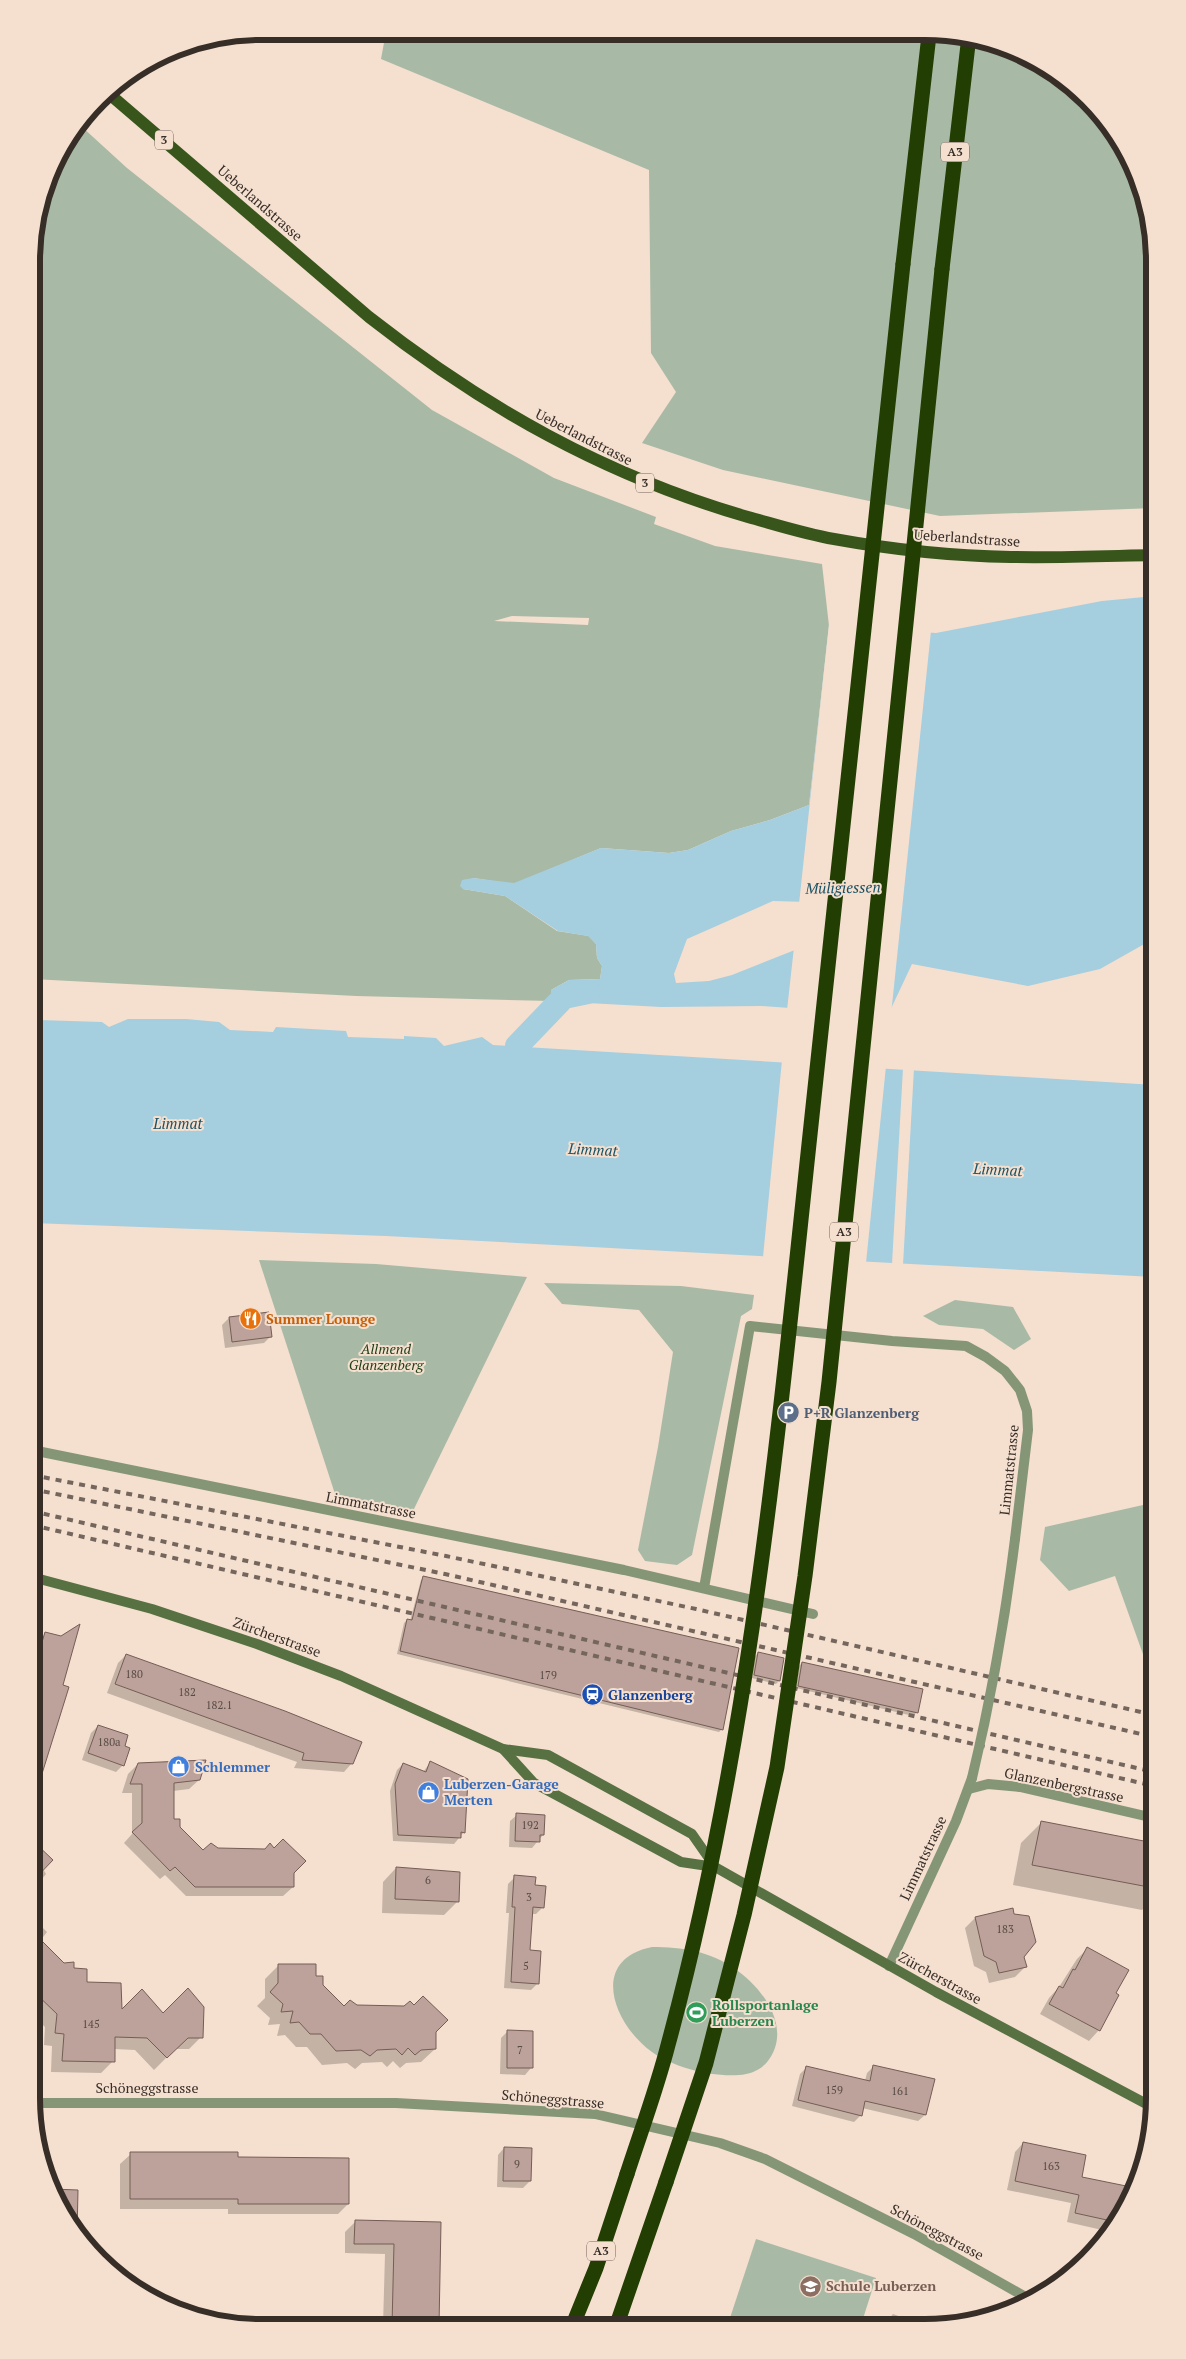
<svg xmlns="http://www.w3.org/2000/svg" width="1186" height="2359" viewBox="0 0 1186 2359" font-family="'PT Serif',serif">
<rect width="100%" height="100%" fill="#f5dfcf"/>
<g fill="#a8baa5" fill-rule="evenodd">
<path d="M386,32L969,36L1026,55L1076,88L1116,133L1143,188L1155,261V508L940,516L723,470L642,443L676,392L651,353L649,170L381,59Z"/>
<path d="M81,126L127,168L432,410L554,478L656,517L654,524L715,546L822,564L829,626L809,805L770,820L731,831L688,850L669,853L601,848L514,884L473,878L463,889L505,896L557,931L589,936L596,944L597,958L602,966L600,979L569,980L551,990V1001L356,996L32,979L33,231L55,159ZM512,616L589,618V619L588,625L494,621Z"/>
<path d="M259,1260L376,1264L527,1277L412,1513L336,1497Z"/>
<path d="M544,1283L681,1286L754,1295L752,1309L741,1316L692,1555L677,1565L645,1561L638,1550L658,1447L673,1352L639,1310L562,1304Z"/>
<path d="M955,1300L1013,1307L1031,1339L1014,1350L983,1329L939,1325L923,1316Z"/>
<path d="M1143,1505L1154,1518V1670L1149,1671L1115,1576L1069,1591L1040,1560L1045,1527Z"/>
<path d="M652,1947C682,1947 710,1951 735,1969C762,1987 791,2026 770,2058C763,2069 752,2074 739,2075C711,2077 675,2068 652,2052C614,2025 588,1960 652,1947Z"/>
<path d="M756,2239L876,2278L860,2328L727,2327Z"/>
</g>
<g fill="#a5cedf" fill-rule="evenodd">
<path d="M1155,596V938L1100,969L1028,986L912,964L888,1015L761,1006L661,1007L551,1001V990L569,980L600,979L602,966L597,958L596,944L588,936L558,931L505,896L463,889L460,886L462,880L473,878L514,883L601,848L669,853L688,850L731,831L770,820L809,805L829,626L936,633L1102,601ZM773,901L845,903L841,944H810L732,975L709,981L676,983L674,974L687,939Z"/>
<path d="M32,1012L39,1020L102,1022L109,1027L128,1019H186L219,1022L230,1030L273,1032L276,1027L346,1031L348,1037L404,1039V1036L436,1038L444,1046L482,1037L493,1045L1155,1085L1154,1277L386,1236L32,1223Z"/>
</g>
<g fill="#f5dfcf">
<path d="M829,624L931,631L891,1015L888,1017L787,1010L794,947L809,941H839L842,927L843,906L799,904Z"/>
<path d="M782,1060L886,1066L866,1263L763,1257Z"/>
<path d="M903,1068H914L903,1265L892,1264Z"/>
</g>
<g fill="#0003">
<path d="M268,1313L271,1336L264,1343L225,1348L222,1325L229,1318Z"/>
<path d="M424,1577L722,1729L719,1732L397,1654L404,1623L407,1620L410,1621L421,1580Z"/>
<path d="M45,1634L41,1774L32,1783V1647Z"/>
<path d="M758,1653L779,1681L776,1684L752,1678L755,1656Z"/>
<path d="M126,1655L352,1763L344,1772L294,1768L297,1762L107,1693L118,1663Z"/>
<path d="M802,1663L922,1690L916,1713L913,1716L796,1688L799,1666Z"/>
<path d="M98,1726L123,1747V1765L116,1772L82,1760L91,1733Z"/>
<path d="M430,1763L464,1832L454,1844L393,1841L390,1791L397,1770L403,1764L423,1772Z"/>
<path d="M138,1764L199,1780L189,1789L173,1791V1820L203,1852L218,1850L293,1873V1887L283,1896H186L165,1875L160,1879L124,1843L132,1834V1793H122L128,1774Z"/>
<path d="M517,1815L543,1835L532,1848L509,1847L510,1821Z"/>
<path d="M1041,1823L1154,1844V1897L1142,1910L1013,1885L1021,1843Z"/>
<path d="M32,1842L51,1860L43,1869L46,1874L41,1880V1926L47,1932L40,1941L63,1964L73,1970L85,1983L121,2012L163,2014L201,2037L189,2049H175L154,2070L135,2050L114,2049L113,2061L101,2073L51,2072L52,2046L44,2045L45,2027L31,2013Z"/>
<path d="M396,1868L458,1901L444,1915L382,1913L383,1882Z"/>
<path d="M515,1877L534,1886L543,1907L536,1914H531L529,1951L538,1983L531,1990L504,1988L509,1913H506L508,1884Z"/>
<path d="M975,1918L1023,1957L1026,1966L1015,1977L989,1983L986,1972L974,1966L965,1928Z"/>
<path d="M1087,1949L1115,1994L1099,2030L1089,2041L1040,2014L1049,1998L1059,1987L1077,1959Z"/>
<path d="M279,1965L315,1977L344,2008L357,2007L435,2032V2049L421,2062L406,2063L400,2068L393,2061L387,2067L382,2062L362,2063L355,2069L347,2063L322,2065L307,2047H296L285,2035L277,2036L280,2024L268,2025L270,2018L257,2006L265,1998V1979Z"/>
<path d="M508,2031L531,2068L525,2075L500,2074L501,2038Z"/>
<path d="M874,2066L925,2115L918,2121L862,2108L861,2115L854,2122L792,2106L800,2074L807,2067L865,2081L867,2073Z"/>
<path d="M1023,2143L1081,2178L1135,2189L1111,2232L1067,2222L1071,2203L1007,2190L1015,2152Z"/>
<path d="M504,2148L530,2181L523,2188L497,2187L498,2155Z"/>
<path d="M131,2154L237,2159L348,2204L338,2214H228V2209H120V2164Z"/>
<path d="M355,2222L440,2223L437,2326H383L385,2254L345,2253V2232Z"/>
<path d="M893,2314L926,2326V2328H881Z"/>
</g>
<g fill="none" stroke-linecap="round" stroke-linejoin="round">
<path stroke="#a5cedf" stroke-width="24" d="M517,1046L564,997L588,992"/>
</g>
<g fill="#bca29a" stroke="#755d56">
<path d="M269,1312L272,1337L232,1342L229,1317Z"/>
<path d="M423,1576L739,1648L723,1730L400,1651L407,1619L412,1620Z"/>
<path d="M80,1624L63,1685L69,1687L36,1793L32,1792V1676L45,1632L61,1636Z"/>
<path d="M758,1652L784,1658L780,1681L754,1675Z"/>
<path d="M126,1654L285,1711L362,1742L353,1764L302,1760L304,1753L115,1684Z"/>
<path d="M802,1662L923,1689L918,1713L798,1686Z"/>
<path d="M98,1725L128,1735L125,1746L130,1748L124,1766L88,1753Z"/>
<path d="M206,1760L200,1780L174,1783V1819H180V1827L203,1850L211,1843L218,1848L265,1849L270,1843L274,1848L283,1839L306,1861L294,1873V1887H195L175,1867L170,1871L132,1832L142,1823V1784H130L138,1763Z"/>
<path d="M430,1761L468,1779L465,1833L461,1832V1838L398,1835L395,1784L403,1763L426,1772Z"/>
<path d="M516,1813L545,1815L544,1835H540V1842L515,1841Z"/>
<path d="M1041,1821L1154,1843V1888L1032,1865Z"/>
<path d="M32,1840L53,1860L31,1883L32,1860Z"/>
<path d="M396,1867L460,1872L459,1902L395,1899Z"/>
<path d="M514,1875L536,1877L535,1885L546,1886L544,1908L533,1907L530,1950L541,1951L539,1984L511,1982L515,1907H512Z"/>
<path d="M1013,1908L1014,1914L1029,1916L1036,1942L1024,1957L1027,1967L999,1973L996,1962L984,1956L975,1917Z"/>
<path d="M31,1930L64,1963L74,1962V1968L87,1969V1982L121,1983L122,2009L142,1989L163,2013L188,1988L204,2007L203,2038H188L167,2058L147,2038L115,2037V2062L62,2061L64,2034L55,2033L57,2014L31,1989Z"/>
<path d="M1087,1947L1129,1970L1116,1993L1119,1995L1100,2031L1049,2004L1059,1986L1063,1988L1073,1969L1075,1970Z"/>
<path d="M278,1964H316V1976H323V1985L344,2006L350,2000L357,2005L404,2006L410,2001L414,2005L423,1996L448,2020L436,2032V2049L421,2050L415,2055L408,2048L402,2055L396,2049L377,2050L370,2056L361,2050L336,2051L321,2034H310L299,2022L290,2023L293,2011L281,2012L283,2004L270,1992L278,1983Z"/>
<path d="M507,2030L533,2031V2068H507Z"/>
<path d="M873,2065L935,2079L926,2115L865,2101L862,2116L798,2100L806,2066L870,2081Z"/>
<path d="M1023,2142L1086,2155L1082,2177L1136,2188L1116,2222L1075,2213L1079,2195L1015,2181Z"/>
<path d="M504,2147L532,2148L531,2181H503Z"/>
<path d="M130,2152H238V2157L349,2158V2204H238V2199H130Z"/>
<path d="M52,2189L78,2190L77,2234L70,2226Z"/>
<path d="M355,2220L441,2222L439,2326H392L394,2244H354Z"/>
</g>
<g fill="none" stroke-linecap="round" stroke-linejoin="round">
<g stroke="#859677" stroke-width="10">
<path d="M32,1450L624,1570L813,1614"/>
<path d="M704,1588L750,1326L892,1341L966,1346L986,1357L1005,1371L1020,1390L1027,1411L1028,1430L1015,1539"/>
<path d="M969,1789L988,1784L1020,1787L1154,1818"/>
<path d="M889,1966L956,1821L972,1778"/>
<path d="M32,2103H396L595,2114L720,2143L765,2159L914,2234L1031,2300"/>
</g>
<g stroke="#587143" stroke-width="10">
<path d="M32,1577L152,1609L257,1644L341,1676L503,1749L548,1755L692,1834L713,1864"/>
<path d="M503,1749L534,1783L681,1862L715,1867L936,1992L1154,2108"/>
</g>
<path stroke="#38561b" stroke-width="12" d="M107,92L369,317C485,408 606,476 748,517C777,525 805,534 834,539C889,549 955,556 1011,557C1059,558 1107,556 1155,555"/>
<g stroke="#233e03" stroke-width="15">
<path d="M903,264L929,35"/>
<path d="M942,269L969,36"/>
<path d="M572,2327L596,2268L627,2174"/>
<path d="M616,2327L666,2182"/>
</g>
<g stroke="#74665d" stroke-width="4" stroke-dasharray="6 6" stroke-linecap="butt">
<path d="M32,1475L446,1556L696,1609L1154,1715"/>
<path d="M32,1489L445,1574L1154,1737"/>
<path d="M32,1511L1154,1772"/>
<path d="M32,1525L1154,1786"/>
</g>
<path stroke="#859677" stroke-width="10" d="M972,1778C991,1699 1005,1619 1015,1539"/>
<g stroke="#233e03" stroke-width="15">
<path d="M627,2174C641,2131 657,2088 668,2045C748,1751 777,1446 809,1144C841,850 872,557 903,264"/>
<path d="M666,2182L706,2063L744,1915L777,1767L805,1576L829,1382L942,269"/>
</g>
</g>
<defs>
<symbol id="restaurant-disc" viewBox="-11 -11 22 22"><circle r="9.5" fill="#e8710a" stroke="#f5dfcf"/><path d="M-5-6h1v4h1v-4h1v4h1v-4h1v5L-1.5 .5V6h-2V.5L-5-1ZM5-6V6H3V1.5H1.5Q1.5-4 5-6Z" fill="#fff"/></symbol>
<symbol id="parking-disc" viewBox="-11 -11 22 22"><circle r="9.5" fill="#5c6f8a" stroke="#f5dfcf"/><path d="M-3.5-5.5H1a3.5 3.5 0 0 1 0 7H-1V5.5H-3.5ZM-1-3.4V-.6H.8a1.4 1.4 0 0 0 0-2.8Z" fill="#fff"/></symbol>
<symbol id="station-disc" viewBox="-11 -11 22 22"><circle r="9.5" fill="#1a4fb4" stroke="#f5dfcf"/><path d="M-3-6H3Q5-6 5-4V2Q5 4 3 4L4.5 6H3L1.5 4h-3L-3 6H-4.5L-3 4Q-5 4-5 2V-4Q-5-6-3-6ZM-3.5-4v3h7v-3ZM-3.5 1v1.5H-2V1ZM2 1v1.5H3.5V1Z" fill="#fff"/></symbol>
<symbol id="shop-disc" viewBox="-11 -11 22 22"><circle r="9.5" fill="#3f7fe0" stroke="#f5dfcf"/><path d="M-5-2.5h2.3a2.7 3.5 0 0 1 5.4 0H5L5.5 6h-11ZM-1.5-2.5h3a1.5 2.3 0 0 0-3 0Z" fill="#fff"/></symbol>
<symbol id="stadium-disc" viewBox="-11 -11 22 22"><circle r="9.5" fill="#2e9e5b" stroke="#f5dfcf"/><path d="M0-5a6.5 5 0 1 0 0 10a6.5 5 0 1 0 0-10ZM-3.5-1.8h7v3.6h-7Z" fill="#fff"/></symbol>
<symbol id="school-disc" viewBox="-11 -11 22 22"><circle r="9.5" fill="#8d6e63" stroke="#f5dfcf"/><path d="M0-5L7-2L0 1L-7-2ZM-4 1L0 2.5L4 1V4Q0 6-4 4Z" fill="#fff"/></symbol>
</defs>
<g fill-rule="evenodd">
<use href="#restaurant-disc" x="238" y="1306" width="25" height="25"/>
<use href="#parking-disc" x="776" y="1400" width="25" height="25"/>
<use href="#station-disc" x="580" y="1682" width="25" height="25"/>
<use href="#shop-disc" x="166" y="1754" width="25" height="25"/>
<use href="#shop-disc" x="416" y="1780" width="25" height="25"/>
<use href="#stadium-disc" x="684" y="2000" width="25" height="25"/>
<use href="#school-disc" x="798" y="2274" width="25" height="25"/>
</g>
<g text-anchor="middle" stroke-width="4" stroke-linejoin="round" paint-order="stroke">
<g font-size="11" fill="#584b44">
<text x="134" y="1678">180</text>
<text x="548" y="1679">179</text>
<text x="187" y="1696">182</text>
<text x="219" y="1709">182.1</text>
<text x="109" y="1746">180a</text>
<text x="530" y="1829">192</text>
<text x="428" y="1884">6</text>
<text x="529" y="1901">3</text>
<text x="1005" y="1933">183</text>
<text x="526" y="1970">5</text>
<text x="91" y="2028">145</text>
<text x="520" y="2054">7</text>
<text x="834" y="2094">159</text>
<text x="900" y="2095">161</text>
<text x="517" y="2168">9</text>
<text x="1051" y="2170">163</text>
</g>
<g fill="#f5dfcf" stroke="#70635a" stroke-width="1">
<rect x="155" y="130.5" width="18" height="19" rx="4"/>
<rect x="941" y="142.5" width="28" height="19" rx="4"/>
<rect x="636" y="473.5" width="18" height="19" rx="4"/>
<rect x="830" y="1222.5" width="28" height="19" rx="4"/>
<rect x="587" y="2241.5" width="28" height="19" rx="4"/>
</g>
<g font-size="12" font-weight="bold" fill="#372e28">
<text x="164" y="144">3</text>
<text x="955" y="156">A3</text>
<text x="645" y="487">3</text>
<text x="844" y="1236">A3</text>
<text x="601" y="2255">A3</text>
</g>
<g font-size="14" fill="#372e28" stroke="#f5dfcf">
<text transform="translate(260 203) rotate(41)" y="5">Ueberlandstrasse</text>
<text transform="translate(584 437) rotate(27)" y="5">Ueberlandstrasse</text>
<text transform="translate(967 538) rotate(4)" y="5">Ueberlandstrasse</text>
<text transform="translate(1009 1470) rotate(-84)" y="5">Limmatstrasse</text>
<text transform="translate(371 1505) rotate(11)" y="5">Limmatstrasse</text>
<text transform="translate(277 1637) rotate(20)" y="5">Zürcherstrasse</text>
<text transform="translate(1064 1785) rotate(12)" y="5">Glanzenbergstrasse</text>
<text transform="translate(923 1858) rotate(-65)" y="5">Limmatstrasse</text>
<text transform="translate(940 1978) rotate(29)" y="5">Zürcherstrasse</text>
<text x="147" y="2093">Schöneggstrasse</text>
<text transform="translate(553 2099) rotate(5)" y="5">Schöneggstrasse</text>
<text transform="translate(937 2232) rotate(28)" y="5">Schöneggstrasse</text>
</g>
<g font-size="14" font-weight="bold" fill="#c56008" stroke="#f5dfcf" text-anchor="start">
<text x="266" y="1324">Summer Lounge</text>
</g>
<g font-size="14" font-style="italic" fill="#1d4016" stroke="#f5dfcf">
<text x="386" y="1354">Allmend<tspan x="386" dy="16">Glanzenberg</tspan></text>
</g>
<g font-size="14" font-weight="bold" fill="#4e5e75" stroke="#f5dfcf" text-anchor="start">
<text x="804" y="1418">P+R Glanzenberg</text>
</g>
<g font-size="14" font-weight="bold" fill="#164399" stroke="#f5dfcf" text-anchor="start">
<text x="608" y="1700">Glanzenberg</text>
</g>
<g font-size="14" font-weight="bold" fill="#366cbe" stroke="#f5dfcf" text-anchor="start">
<text x="195" y="1772">Schlemmer</text>
<text x="444" y="1789">Luberzen-Garage<tspan x="444" dy="16">Merten</tspan></text>
</g>
<g font-size="14" font-weight="bold" fill="#27864d" stroke="#f5dfcf" text-anchor="start">
<text x="712" y="2010">Rollsportanlage<tspan x="712" dy="16">Luberzen</tspan></text>
</g>
<g font-size="14" font-weight="bold" fill="#785e54" stroke="#f5dfcf" text-anchor="start">
<text x="826" y="2291">Schule Luberzen</text>
</g>
<g font-size="15" font-style="italic" fill="#195163" stroke="#f5dfcf">
<text transform="translate(843 888) rotate(-1)" y="5">Müligiessen</text>
<text x="178" y="1129">Limmat</text>
<text transform="translate(593 1150) rotate(3)" y="5">Limmat</text>
<text transform="translate(998 1170) rotate(3)" y="5">Limmat</text>
</g>
</g>
<path d="M0 0H1186V2359H0ZM261 40H925A221 221 0 0 1 1146 261V2098A221 221 0 0 1 925 2319H261A221 221 0 0 1 40 2098V261A221 221 0 0 1 261 40Z" fill="#f5dfcf" fill-rule="evenodd"/>
<path fill="none" stroke="#372e28" stroke-width="6" d="M261 40H925A221 221 0 0 1 1146 261V2098A221 221 0 0 1 925 2319H261A221 221 0 0 1 40 2098V261A221 221 0 0 1 261 40Z"/>
</svg>
